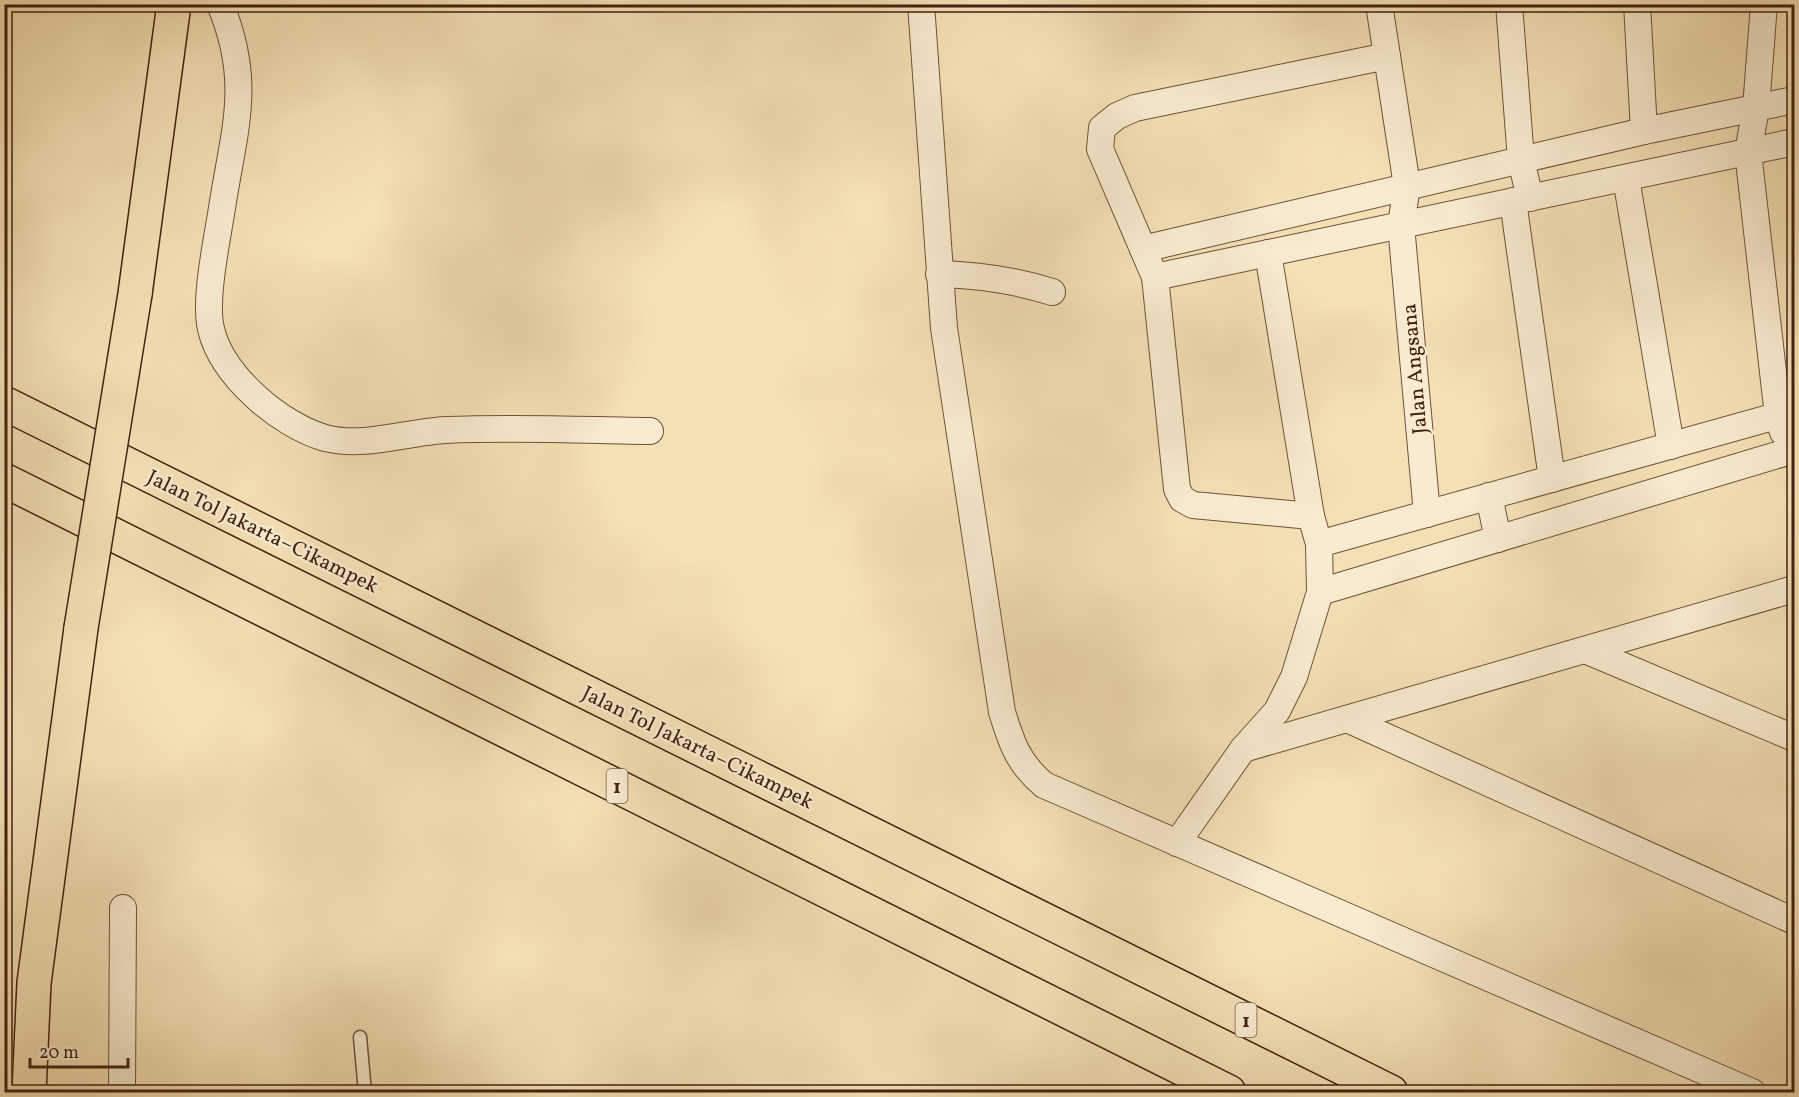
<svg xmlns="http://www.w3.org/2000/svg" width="1799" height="1097" viewBox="0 0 1799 1097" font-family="Vollkorn,serif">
<rect width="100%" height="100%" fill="#f4e0b5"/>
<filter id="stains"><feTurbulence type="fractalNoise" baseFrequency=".00333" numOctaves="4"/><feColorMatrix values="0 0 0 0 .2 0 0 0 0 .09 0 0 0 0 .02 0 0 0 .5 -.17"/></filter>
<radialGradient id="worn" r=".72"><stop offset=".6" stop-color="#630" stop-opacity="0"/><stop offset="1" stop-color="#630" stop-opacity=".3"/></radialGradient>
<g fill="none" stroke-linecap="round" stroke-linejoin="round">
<defs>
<path id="lane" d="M360,1037L365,1092"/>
<g id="street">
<path d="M220,4C253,83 234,129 222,208C217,240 204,300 211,329C222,376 280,425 325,438C364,448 407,432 446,430C514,427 582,430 650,431"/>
<path d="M921,4L944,328L1002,712C1012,744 1018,763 1044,785L1752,1092"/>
<path d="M1379,4L1407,186L1401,225L1427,514"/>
<path d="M1509,4L1521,160L1530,198"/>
<path d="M1637,4L1644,131"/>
<path d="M1764,4L1756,108L1748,152L1778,416L1783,432"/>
<path d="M1626,178L1671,446"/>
<path d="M1513,201L1552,479"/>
<path d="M1143,249L1644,131L1794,100"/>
<path d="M939,274C979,275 1014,280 1052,292"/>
<path d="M1155,277L1794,142"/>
<path d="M1489,496L1498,539"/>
<path d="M1311,516L1193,505L1182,499L1177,489L1155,277L1100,149L1102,128L1117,116L1135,108L1387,56"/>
<path d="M1319,544L1794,411"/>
<path d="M1320,592L1794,450"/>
<path d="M1585,650L1794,738"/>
<path d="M1347,719L1794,921"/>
<path d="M1243,749L1794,589"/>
<path d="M1177,843L1243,749L1277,711L1294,677L1320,592L1319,544L1311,516L1268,253"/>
<path d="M122,1092L123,908"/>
</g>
<g id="primary">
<path d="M135,294L174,4"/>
<path d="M29,1092L34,983L81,628"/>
</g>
<g id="highway">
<path d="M4,403L1391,1092"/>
<path d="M4,480L1229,1092"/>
</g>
</defs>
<use href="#lane" stroke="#6e5139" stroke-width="15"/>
<use href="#street" stroke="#6e5139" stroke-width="28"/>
<use href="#primary" stroke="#422110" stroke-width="36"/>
<use href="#highway" stroke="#422110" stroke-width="36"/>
<use href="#lane" stroke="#f8ebcf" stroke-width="12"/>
<use href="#street" stroke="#f8ebcf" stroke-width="26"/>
<use href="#primary" stroke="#f4e0b5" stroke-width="33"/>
<use href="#highway" stroke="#f4e0b5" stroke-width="33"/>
<defs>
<path id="primary-bridge" d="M81,628L135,294"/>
</defs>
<use href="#primary-bridge" stroke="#422110" stroke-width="36" stroke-linecap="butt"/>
<use href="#primary-bridge" stroke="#f4e0b5" stroke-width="33"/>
</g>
<g text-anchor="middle" stroke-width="5" stroke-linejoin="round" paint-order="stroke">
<g fill="#f8ebcf" stroke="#795e49" stroke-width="1.5">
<rect x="606.5" y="769" width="21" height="34" rx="4.5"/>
<rect x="1235.5" y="1003" width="21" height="34" rx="4.5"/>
</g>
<g font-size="20" font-weight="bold" fill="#422110">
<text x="617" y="793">1</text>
<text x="1246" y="1027">1</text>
</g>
<g font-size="21" fill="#422110" stroke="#f8ebcf">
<text transform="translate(1414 369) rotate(-95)" y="7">Jalan Angsana</text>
<text transform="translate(263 531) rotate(26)" y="7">Jalan Tol Jakarta–Cikampek</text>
<text transform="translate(698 747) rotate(26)" y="7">Jalan Tol Jakarta–Cikampek</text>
</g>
</g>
<rect width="1799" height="1097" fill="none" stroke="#f4e0b5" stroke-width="24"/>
<rect x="6" y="6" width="1787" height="1085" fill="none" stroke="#422110" stroke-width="3"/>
<rect x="12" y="12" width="1775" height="1073" fill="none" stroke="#422110" stroke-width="1.5"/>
<path d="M30 1058v9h98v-9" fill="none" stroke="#422110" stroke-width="3"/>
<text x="39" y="1058" font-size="18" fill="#422110" stroke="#f8ebcf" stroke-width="4.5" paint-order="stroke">20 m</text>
<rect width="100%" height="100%" filter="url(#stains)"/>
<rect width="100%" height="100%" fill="url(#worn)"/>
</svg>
